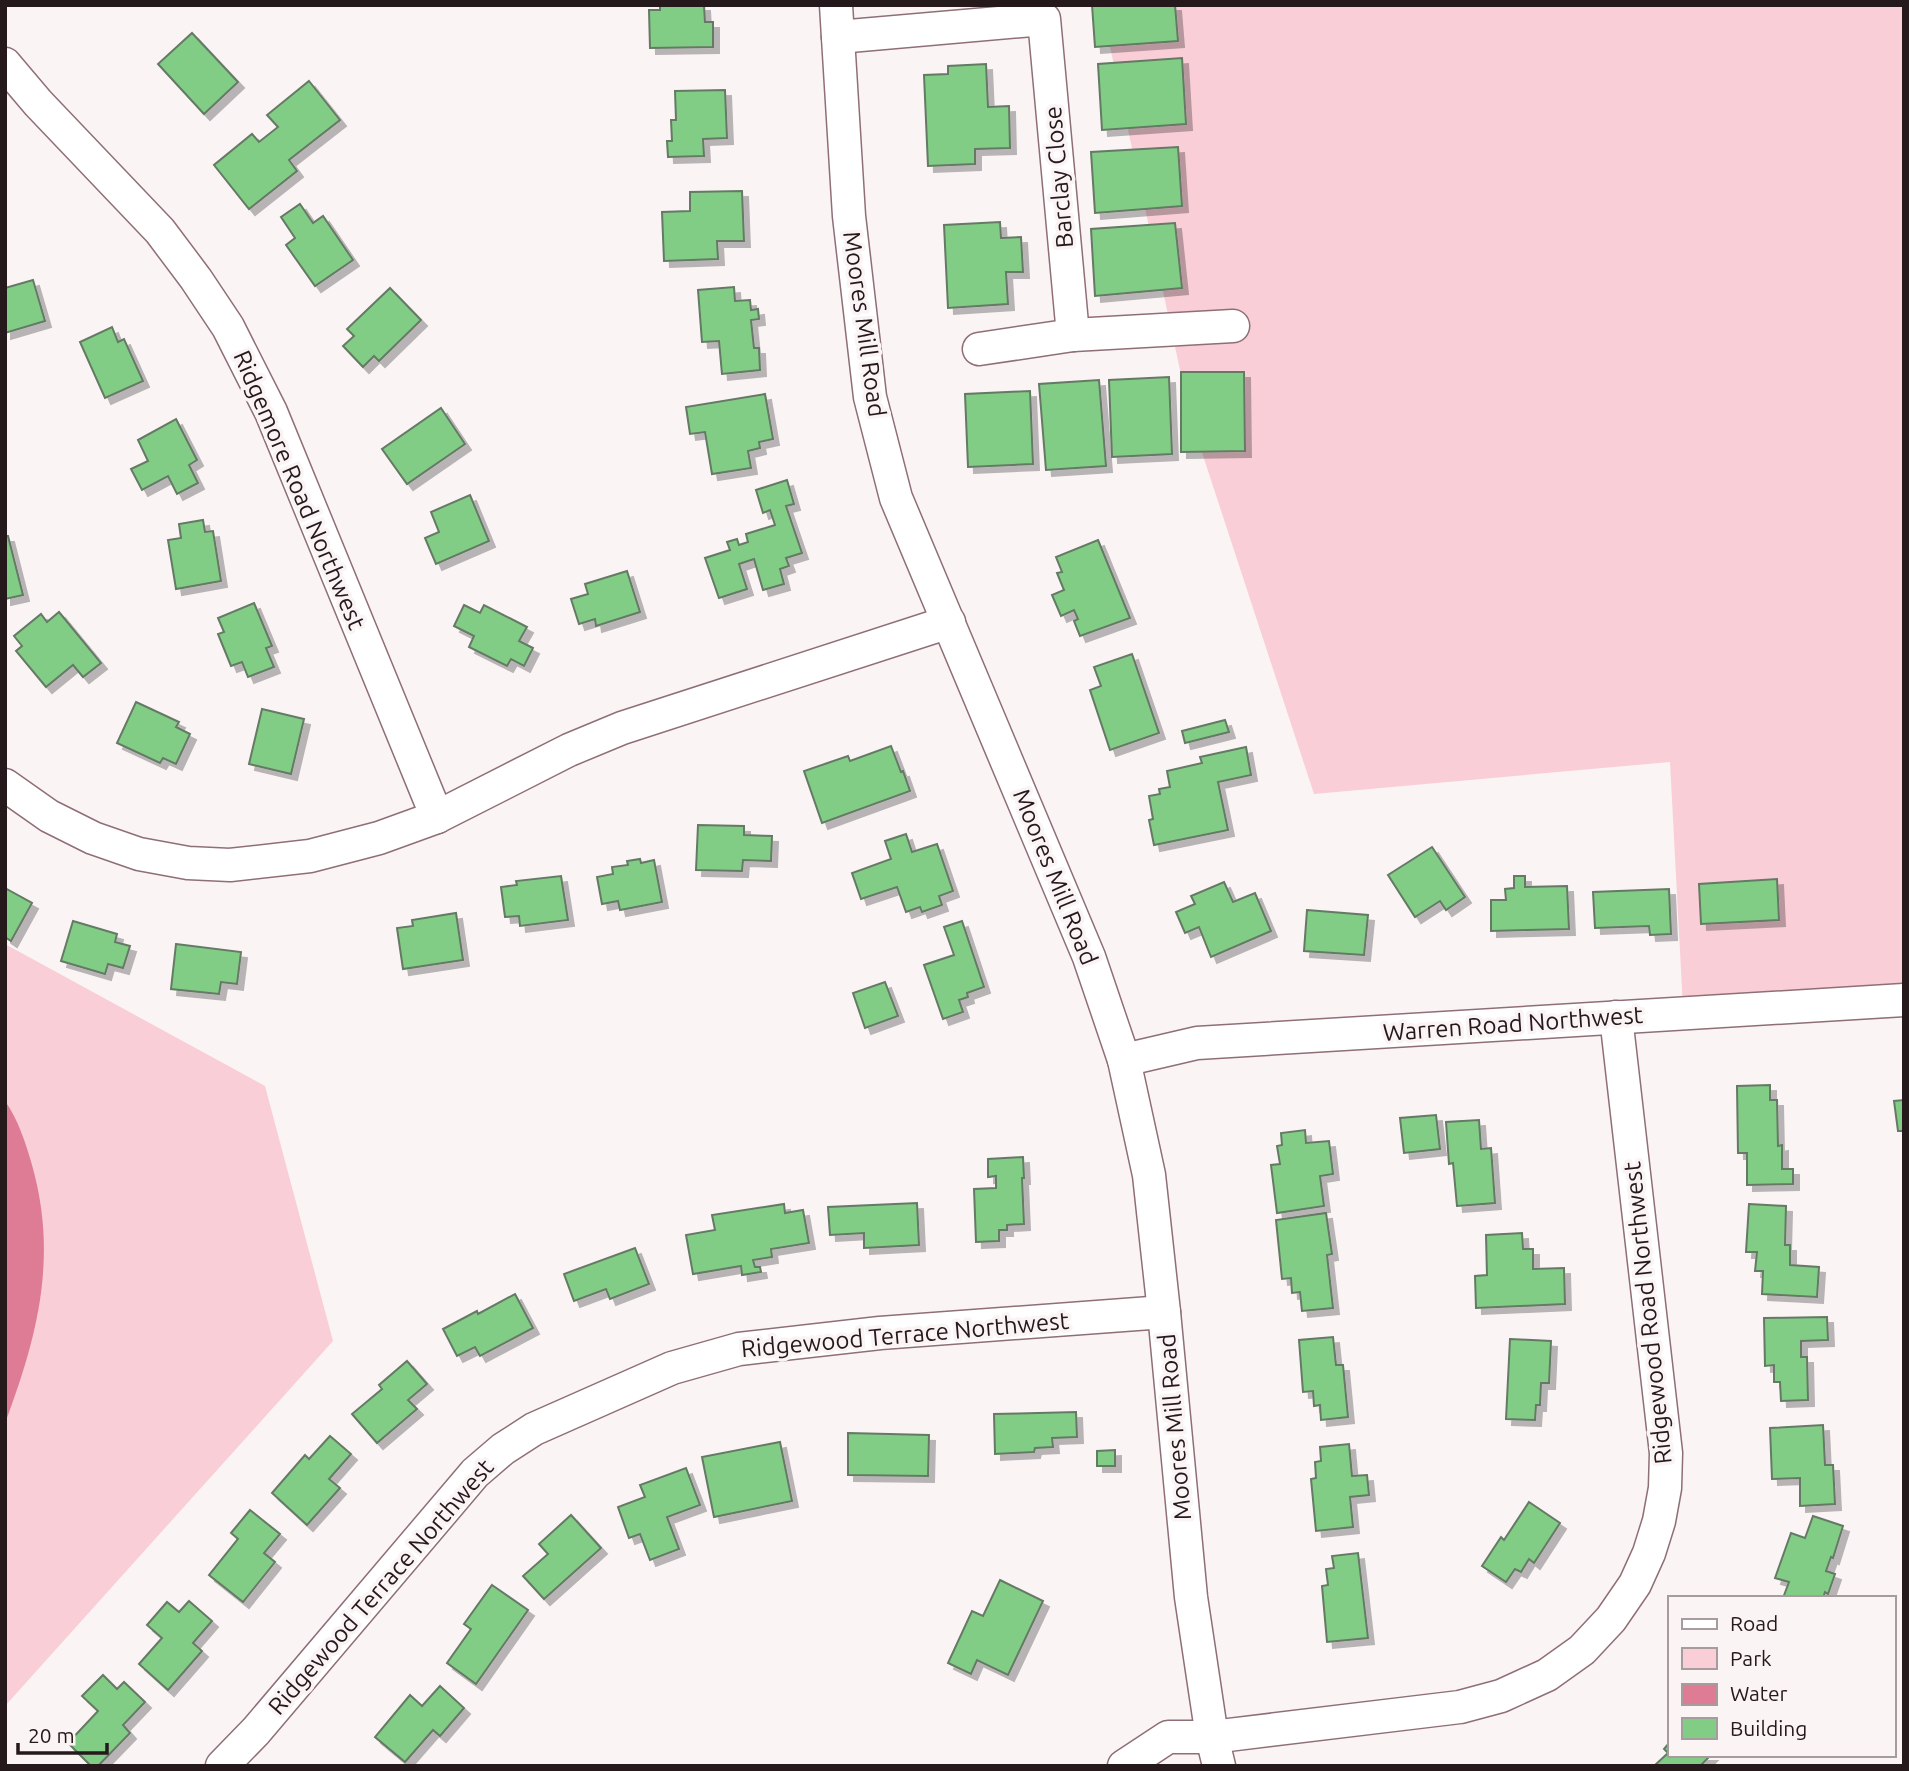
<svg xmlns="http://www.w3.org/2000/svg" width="1909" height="1771" viewBox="0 0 1909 1771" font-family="Ubuntu,sans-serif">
<defs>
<filter id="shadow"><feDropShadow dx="6" dy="6" stdDeviation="0" flood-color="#0004"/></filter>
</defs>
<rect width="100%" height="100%" fill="#fbf4f5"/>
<g fill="#f9ced6">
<path d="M1101,5H1904V990L1683,1008L1670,762L1314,794L1190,416Z"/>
<path d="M5,944L265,1086L333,1341L5,1706Z"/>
</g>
<path fill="#df7c95" d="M5,1101C18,1119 26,1144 32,1165C58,1257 38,1335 5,1423Z"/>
<g fill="#82cd86" stroke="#657a65" stroke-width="2" filter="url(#shadow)">
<path d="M660,5H704L705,22H713V47L650,48L649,10H660Z"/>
<path d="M1092,5H1175L1178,41L1095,47Z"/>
<path d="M192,33L238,82L204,114L158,64Z"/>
<path d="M1182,58L1186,124L1102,130L1098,64Z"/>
<path d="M986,64L988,107L1009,106L1010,148L975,149V164L928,166L924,75L948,74V66Z"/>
<path d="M309,81L340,120L289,160L297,171L249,209L214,165L252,134L259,142L278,127L267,115Z"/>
<path d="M725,90L727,138L703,139L704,156L668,157L667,141H672L671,120H676L675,91Z"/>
<path d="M1178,147L1182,206L1095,213L1091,152Z"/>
<path d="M742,191L744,241H717L718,259L664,261L662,212L690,211V192Z"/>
<path d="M300,204L313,223L323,216L353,260L315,286L286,245L295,238L281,217Z"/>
<path d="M1000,222L1001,238L1021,237L1023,272H1006L1008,304L948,308L944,225Z"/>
<path d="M1175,223L1182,288L1095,296L1091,229Z"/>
<path d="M33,280L45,321L5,333V288Z"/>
<path d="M734,287L735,301L750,300L751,310L758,309L759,319L751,320L754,348H759L760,370L722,374L719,341L702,342L698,290Z"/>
<path d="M390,288L421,320L379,361L374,356L363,367L343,346L354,336L347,329Z"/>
<path d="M112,327L118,342L124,339L143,381L105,398L80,342Z"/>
<path d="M1181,372H1244L1245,451L1181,452Z"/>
<path d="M1169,377L1172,454L1112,457L1109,380Z"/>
<path d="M1099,380L1106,466L1046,470L1039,384Z"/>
<path d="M1030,391L1033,464L968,467L965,394Z"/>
<path d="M765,394L773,439L759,442L760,448L748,451L751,468L712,474L705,432L690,434L686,407Z"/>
<path d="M441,408L465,444L407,484L382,449Z"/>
<path d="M176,419L197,460L189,465L198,483L177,494L168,476L142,490L131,469L148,461L138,440Z"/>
<path d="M787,480L794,504L786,506L802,553L786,558L789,566L780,569L784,584L763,590L754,559L739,564L747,589L719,598L705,558L730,550L727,542L737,539L739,545L748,542L746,534L775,525L770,510L763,513L756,490Z"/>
<path d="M470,495L489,541L436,564L425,538L439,532L431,512Z"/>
<path d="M203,520L205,532L213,531L221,581L176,589L168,540L181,538L179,524Z"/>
<path d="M5,536H8L23,595L5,599Z"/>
<path d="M1098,540L1130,618L1080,636L1074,621L1078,619L1074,610L1061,616L1052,595L1064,590L1057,573L1062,572L1056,557Z"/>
<path d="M627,571L640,612L596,626L595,619L579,624L571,599L588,594L585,584Z"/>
<path d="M254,603L272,646L266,648L274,667L248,677L242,662L231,666L218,634L224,632L218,618Z"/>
<path d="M464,605L480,613L484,605L527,627L519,641L533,648L524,666L511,659L507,666L469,647L474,636L454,626Z"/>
<path d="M59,612L101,663L83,677L73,665L46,687L16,651L22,646L14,636L41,614L47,622Z"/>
<path d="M1132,654L1159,733L1110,750L1090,690L1101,686L1094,667Z"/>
<path d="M136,702L179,722L176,727L190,734L176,764L163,758L160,763L117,743Z"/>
<path d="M262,709L304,719L291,774L249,764Z"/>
<path d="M1225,720L1229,732L1185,743L1182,731Z"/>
<path d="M891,746L901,772L903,771L910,791L822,823L804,771L848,756L850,761Z"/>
<path d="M1246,747L1251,775L1218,782L1228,830L1154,845L1149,820L1153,819L1149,796L1160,794L1159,789L1170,787L1167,771L1202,763L1200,757Z"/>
<path d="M698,825L744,826V835L772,836L771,861L743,860L742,871L696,870Z"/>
<path d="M906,834L912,852L937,844L953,891L939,896L942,905L922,912L920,907L906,912L897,887L861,899L852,873L891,859L885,841Z"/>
<path d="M1432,847L1465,897L1446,910L1440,901L1415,917L1388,875Z"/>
<path d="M640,859L641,863L654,860L662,902L620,910L618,901L602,904L597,877L613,874L612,867L628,865L627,861Z"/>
<path d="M561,876L568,920L520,926L519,916L505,917L501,887L517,885L516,881Z"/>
<path d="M1514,876H1525V887L1567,886L1569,929L1491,931V900H1506L1505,889L1514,888Z"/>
<path d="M1777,879L1779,920L1701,924L1699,884Z"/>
<path d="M1224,882L1233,902L1255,893L1271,931L1211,957L1199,927L1185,933L1176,912L1195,904L1191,896Z"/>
<path d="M5,888L32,903L11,941L5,937Z"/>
<path d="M1669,889L1671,934L1650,935L1649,926L1595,928L1593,892Z"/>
<path d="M1307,910L1368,915L1364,955L1304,951Z"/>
<path d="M456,913L463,960L403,969L397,928L413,926L412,920Z"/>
<path d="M73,921L117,934L115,942L130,946L123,968L108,964L105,974L61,961Z"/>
<path d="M962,921L984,987L967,993L968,997L959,1000L963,1012L943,1019L924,965L954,955L944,927Z"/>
<path d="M176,944L241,952L237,984L221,982L219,994L171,989Z"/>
<path d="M885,982L898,1016L865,1028L853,993Z"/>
<path d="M1770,1085V1100H1777L1778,1146L1782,1145V1169H1793V1184L1747,1185V1153H1738L1737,1086Z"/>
<path d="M1904,1100V1136L1903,1131H1898L1894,1101Z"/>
<path d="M1436,1115L1440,1149L1404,1153L1400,1118Z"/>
<path d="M1479,1120L1481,1149L1491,1148L1495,1203L1457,1206L1453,1163L1449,1164L1446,1122Z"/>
<path d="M1305,1130L1306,1143L1329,1141L1333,1174L1320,1176L1324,1206L1277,1213L1271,1165L1280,1164L1277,1146L1282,1145L1281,1133Z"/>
<path d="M1023,1157L1024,1178H1022L1024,1224L1007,1225V1230H999V1241L976,1242L974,1189L996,1188V1176L988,1177V1159Z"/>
<path d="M917,1203L919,1245L864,1248V1233L830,1235L828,1207Z"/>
<path d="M784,1204L785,1213L803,1210L809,1243L771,1249L772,1257L753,1260L755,1267H760L761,1272L742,1275L741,1266L693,1274L686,1235L715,1230L712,1215Z"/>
<path d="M1749,1204L1786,1206L1785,1245H1790V1265L1819,1267L1817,1297L1762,1294L1763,1271H1755L1757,1252H1746Z"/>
<path d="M1326,1213L1332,1254L1327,1255L1333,1308L1302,1311L1300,1292L1292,1293L1291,1278L1282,1279L1276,1220Z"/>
<path d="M1522,1233L1523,1249H1533V1269L1564,1268L1565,1304L1476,1308L1475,1276L1487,1275L1486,1235Z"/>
<path d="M635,1248L649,1284L610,1299L606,1289L574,1301L564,1274Z"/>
<path d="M515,1294L533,1328L480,1356L475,1347L457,1356L443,1329L477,1311L478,1314Z"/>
<path d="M1827,1317L1828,1340L1801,1341V1357H1807L1808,1400L1781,1401L1780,1382H1774V1365L1765,1366L1764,1318Z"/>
<path d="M1333,1337L1336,1365H1343L1348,1417L1321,1420L1320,1405L1314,1406L1313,1391L1303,1392L1299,1340Z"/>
<path d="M1510,1339L1551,1341L1549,1383H1541L1540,1405H1536L1535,1420L1506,1419Z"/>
<path d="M407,1361L427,1384L408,1400L417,1409L377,1443L352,1414L382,1389L379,1385Z"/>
<path d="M1076,1412L1077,1437L1052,1438L1053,1447L1035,1448L1034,1452L995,1454L994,1414Z"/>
<path d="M1823,1425L1825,1465H1833L1835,1504L1800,1506V1478L1772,1479L1770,1428Z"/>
<path d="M848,1433L929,1435L928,1476L848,1475Z"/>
<path d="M330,1436L351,1454L329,1479L340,1488L307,1525L272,1493L305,1455L309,1459Z"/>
<path d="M780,1442L792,1501L714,1517L702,1457Z"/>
<path d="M1349,1444L1352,1476L1367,1475L1369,1495L1350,1497L1353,1527L1316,1531L1311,1479L1316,1478L1315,1462L1321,1461L1320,1447Z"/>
<path d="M1115,1450V1466H1097V1451Z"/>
<path d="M686,1468L700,1505L667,1517L679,1549L650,1560L640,1534L629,1538L618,1507L645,1497L640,1485Z"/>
<path d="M1529,1502L1560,1523L1534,1563L1529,1559L1521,1572L1515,1569L1506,1582L1482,1566L1501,1537L1504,1540Z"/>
<path d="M250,1510L280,1534L264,1553L275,1562L243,1602L209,1575L238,1539L231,1533Z"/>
<path d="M571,1515L601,1548L544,1599L523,1576L548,1554L539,1544Z"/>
<path d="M1813,1516L1843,1526L1833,1558L1831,1557L1826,1571L1835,1574L1828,1594L1825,1592L1823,1598H1783L1789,1582L1775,1578L1791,1533L1805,1538Z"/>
<path d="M1358,1553L1368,1638L1327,1642L1322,1586L1328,1585L1326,1569L1334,1568L1332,1556Z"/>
<path d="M1000,1580L1043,1601L1008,1675L977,1660L971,1674L948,1663L972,1611L983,1616Z"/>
<path d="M492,1585L528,1610L476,1684L447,1663L471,1629L464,1624Z"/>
<path d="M189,1601L212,1621L193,1643L202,1651L168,1690L139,1664L162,1638L147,1625L167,1602L179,1612Z"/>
<path d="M103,1675L117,1689L124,1682L145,1702L123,1725L130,1733L98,1766H91L68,1743L98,1711L82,1696Z"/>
<path d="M440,1686L464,1708L440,1736L433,1730L405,1762L375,1737L410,1695L422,1706Z"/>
<path d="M1669,1743V1755H1711L1700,1766H1654L1668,1753L1664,1749Z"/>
</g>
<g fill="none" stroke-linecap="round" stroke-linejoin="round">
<defs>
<g id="minor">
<path d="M836,5L849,216L870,397L896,498L1089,957L1124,1060L1149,1175L1164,1312L1191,1597L1212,1737L1219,1766"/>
<path d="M838,37L1044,19L1073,335"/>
<path d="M5,64L38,103L160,231L196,279L228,327L271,412L437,817"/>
<path d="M979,349L1073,335L1233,326"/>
<path d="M5,785L49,816L93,838L139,854L188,863L230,865L310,856L379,838L437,817L569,750L622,728L949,622"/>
<path d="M1124,1060L1197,1043L1904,1000"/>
<path d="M222,1766L256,1731L475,1473L503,1449L534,1429L672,1368L739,1349L880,1333L1164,1312"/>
<path d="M1124,1766L1168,1737H1212L1460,1707L1501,1696L1547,1675L1582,1650L1611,1619L1635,1584L1649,1553L1659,1521L1665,1488L1666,1453L1616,1017"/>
</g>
</defs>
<use href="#minor" stroke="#8f6f76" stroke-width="35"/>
<use href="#minor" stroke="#fff" stroke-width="32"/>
</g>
<g text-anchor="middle" stroke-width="7" stroke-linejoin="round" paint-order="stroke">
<g font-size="24" fill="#26191c" stroke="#fbf4f5">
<text transform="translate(1059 177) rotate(-95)" y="8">Barclay Close</text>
<text transform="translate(864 324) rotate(82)" y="8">Moores Mill Road</text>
<text transform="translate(299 490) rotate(67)" y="8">Ridgemore Road Northwest</text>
<text transform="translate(1055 877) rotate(68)" y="8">Moores Mill Road</text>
<text transform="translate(1513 1024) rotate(-4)" y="8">Warren Road Northwest</text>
<text transform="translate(1648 1313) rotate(-96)" y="8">Ridgewood Road Northwest</text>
<text transform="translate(905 1335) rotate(-5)" y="8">Ridgewood Terrace Northwest</text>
<text transform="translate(1175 1427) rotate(-95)" y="8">Moores Mill Road</text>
<text transform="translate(381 1587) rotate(-49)" y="8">Ridgewood Terrace Northwest</text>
</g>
</g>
<rect width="1909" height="1771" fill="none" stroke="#26191c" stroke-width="14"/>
<rect x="1668" y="1596" width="228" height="161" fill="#fbf4f5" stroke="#a69c9e" stroke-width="2"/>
<rect x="1682" y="1619" width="35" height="10" fill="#ffffff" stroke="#a69c9e" stroke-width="2"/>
<text x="1730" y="1631" font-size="21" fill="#26191c">Road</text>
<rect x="1682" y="1648" width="35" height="21" fill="#f9ced6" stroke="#a69c9e" stroke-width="2"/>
<text x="1730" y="1666" font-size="21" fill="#26191c">Park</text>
<rect x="1682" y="1684" width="35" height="21" fill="#df7c95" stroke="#a69c9e" stroke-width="2"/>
<text x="1730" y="1701" font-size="21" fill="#26191c">Water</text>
<rect x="1682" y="1718" width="35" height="21" fill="#82cd86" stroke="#a69c9e" stroke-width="2"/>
<text x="1730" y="1736" font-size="21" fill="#26191c">Building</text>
<path d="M18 1743v10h89v-10" fill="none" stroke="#26191c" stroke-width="3.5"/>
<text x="28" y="1743" font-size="21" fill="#26191c" stroke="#fbf4f5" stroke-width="5" paint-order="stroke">20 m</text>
</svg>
